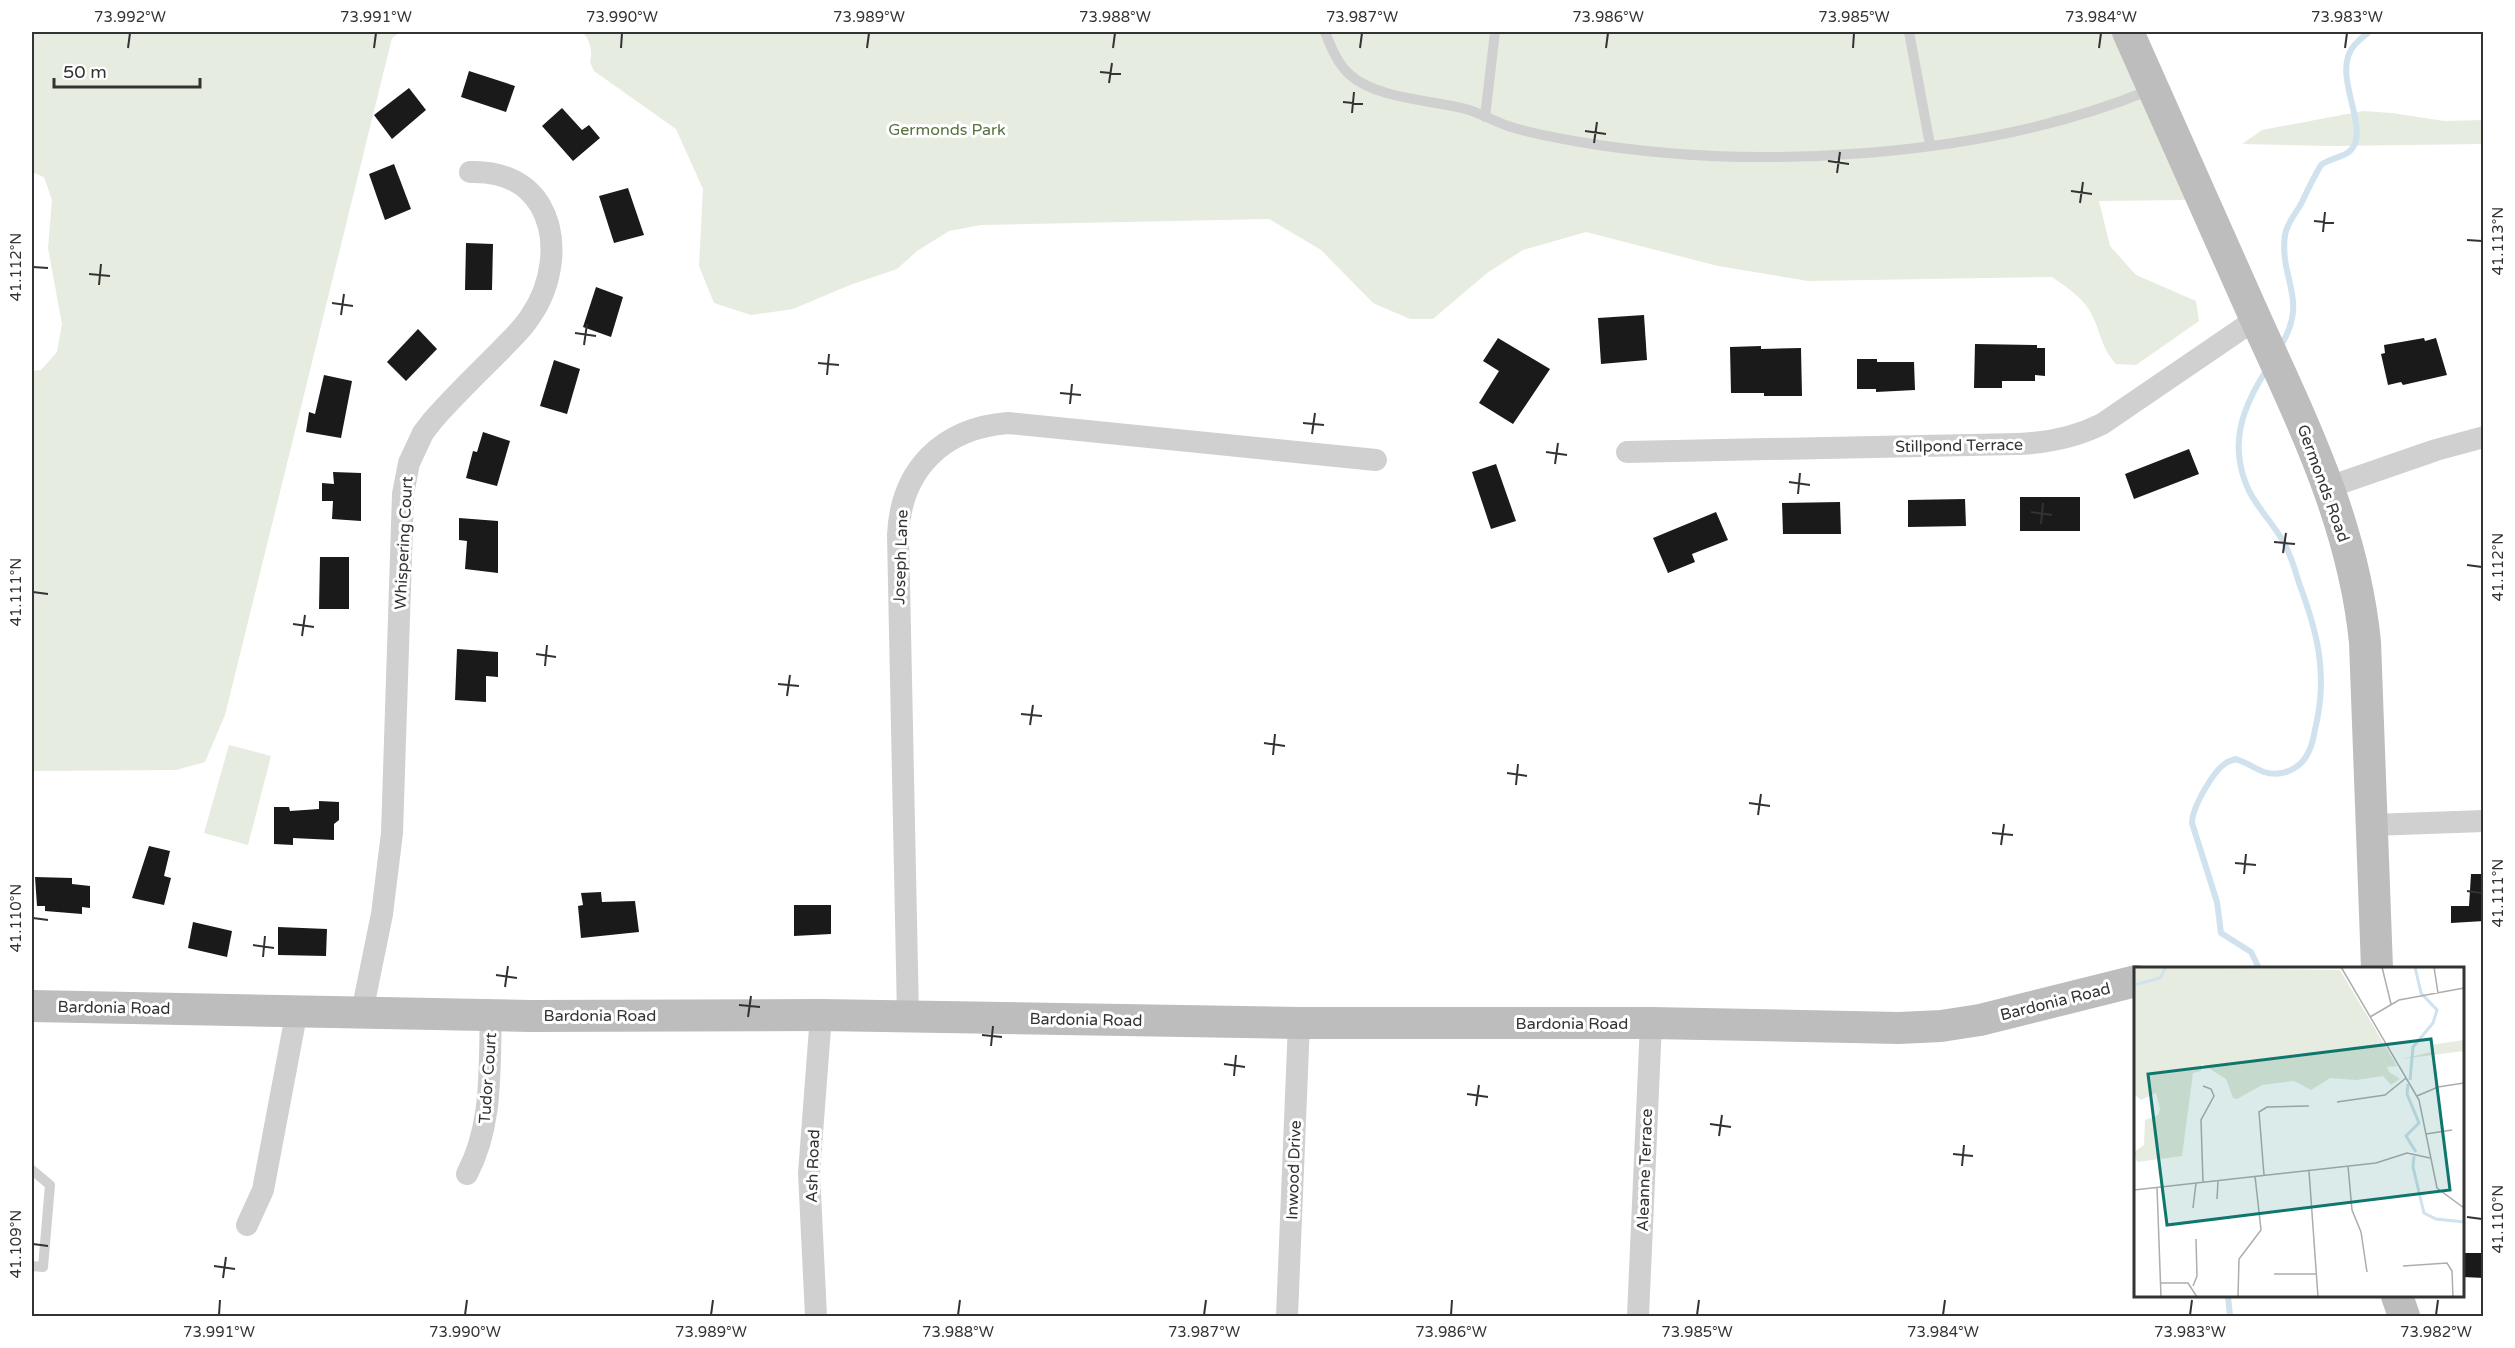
<svg xmlns="http://www.w3.org/2000/svg" width="2515" height="1348" viewBox="0 0 2515 1348" font-family="'Varela Round',sans-serif">
<rect width="100%" height="100%" fill="#fff"/>
<g fill="#e6ecdf">
<path d="M32,32H400L392,38L225,715L205,762L176,770L32,771V371L41,370L57,352L62,324L48,248L52,200L44,177L32,172Z"/>
<path d="M582,32H2111L2186,200L2099,201L2110,246L2136,275L2196,301L2199,321L2136,365L2116,364C2101,347 2102,336 2093,317C2085,299 2068,288 2052,277L1808,281L1718,266L1586,232L1523,250L1487,273L1433,319H1410L1373,303L1321,250L1269,219L981,225L949,231L917,251L897,269L850,285L793,309L751,315L714,303L699,266L703,189L676,129L594,71L590,62C593,52 590,39 582,32Z"/>
<path d="M2363,111L2392,113L2444,121L2483,120V144L2332,146L2242,144L2262,130Z"/>
<path d="M229,745L271,756L248,845L204,833Z"/>
</g>
<g fill="none" stroke-linecap="round" stroke-linejoin="round">
<g stroke="#cfe2ee" stroke-width="6">
<path d="M2280,347C2310,299 2279,281 2285,235C2287,222 2296,214 2302,202C2308,189 2314,177 2321,165C2330,158 2342,158 2350,151C2371,131 2335,81 2350,52C2353,44 2363,37 2369,32"/>
<path d="M2259,968L2251,952L2221,933L2217,902L2192,823C2192,808 2213,771 2226,763C2228,761 2232,761 2235,759C2246,762 2254,768 2264,772C2282,778 2302,768 2309,751C2313,744 2314,733 2316,725C2328,673 2317,631 2299,583C2295,569 2290,553 2283,541C2265,511 2246,499 2240,462C2234,428 2249,397 2267,369"/>
<path d="M2228,1296L2230,1316"/>
</g>
</g>
<g fill="#1a1a1a">
<path d="M469,71L515,86L506,112L461,97Z"/>
<path d="M409,88L426,110L392,139L374,115Z"/>
<path d="M562,108L582,130L589,125L600,138L573,161L542,126Z"/>
<path d="M394,164L411,209L385,220L369,174Z"/>
<path d="M628,188L644,235L614,243L599,196Z"/>
<path d="M466,243L493,244L492,290H465Z"/>
<path d="M596,287L623,297L611,337L583,327Z"/>
<path d="M1644,315L1647,360L1601,364L1598,318Z"/>
<path d="M418,329L437,349L406,381L387,362Z"/>
<path d="M1498,338L1550,369L1513,424L1479,403L1499,371L1483,361Z"/>
<path d="M2424,338L2425,341L2436,338L2447,375L2403,385L2401,382L2388,385L2381,354L2385,353L2384,345Z"/>
<path d="M1975,344L2037,345V348H2045V376L2035,375V381H2002V388H1974Z"/>
<path d="M1761,346V349L1801,348L1802,396H1764V393H1731L1730,347Z"/>
<path d="M1857,359H1877V362H1914L1915,390L1876,392V389H1857Z"/>
<path d="M554,360L580,369L567,414L540,406Z"/>
<path d="M324,375L352,381L341,438L306,432L309,412L315,414Z"/>
<path d="M483,432L510,441L497,486L466,478L473,451L477,452Z"/>
<path d="M2189,449L2199,474L2134,499L2125,474Z"/>
<path d="M1496,464L1516,521L1491,529L1472,472Z"/>
<path d="M333,472L361,473V521L332,519L333,501H322V483L334,484Z"/>
<rect x="2020" y="497" width="60" height="34"/>
<path d="M1965,499L1966,526L1908,527V500Z"/>
<path d="M1840,502L1841,534H1783L1782,503Z"/>
<path d="M1716,512L1728,540L1692,554L1695,562L1668,573L1653,538Z"/>
<path d="M459,518L498,521V573L465,569L467,541L459,540Z"/>
<path d="M320,557H349V609H319Z"/>
<path d="M457,649L498,652V677L486,676V702L455,700Z"/>
<path d="M319,801L339,802V820L334,824V840L293,838V845L274,844V807H289L290,811L319,809Z"/>
<path d="M149,846L170,851L164,876L171,878L164,905L132,898Z"/>
<path d="M2471,874H2484V921L2451,923V906H2469Z"/>
<path d="M35,877L72,878V884L90,886V908L82,907V914L45,911V906H37Z"/>
<path d="M601,892L602,902L635,901L639,932L581,938L578,906L583,905L581,893Z"/>
<path d="M794,905H831V934L794,936Z"/>
<path d="M193,922L232,931L227,957L188,948Z"/>
<path d="M278,927L327,929L326,956L278,955Z"/>
<path d="M2463,1253H2484V1278L2463,1277Z"/>
</g>
<g fill="none" stroke-linecap="round" stroke-linejoin="round">
<g stroke="#d0d0d0" stroke-width="10">
<path d="M1325,32C1331,47 1337,63 1349,74C1376,99 1432,100 1466,109C1480,113 1494,121 1508,126C1529,133 1552,137 1574,141C1752,172 1982,159 2150,90"/>
<path d="M1909,32L1930,145"/>
<path d="M1485,117L1495,32"/>
<path d="M32,1170L50,1185L43,1267L32,1266"/>
</g>
<g stroke="#d0d0d0" stroke-width="22">
<path d="M1627,452L2017,444C2047,443 2074,438 2102,424L2256,319"/>
<path d="M2329,487L2436,450L2484,437"/>
<path d="M2372,825L2484,821"/>
<path d="M362,1012L382,914L392,833L403,494L409,463L423,433L433,420C454,396 477,374 500,351C510,340 522,330 530,317C552,286 560,239 540,205C525,180 498,171 470,172"/>
<path d="M908,1016L898,535C901,469 943,428 1008,423L1376,460"/>
<path d="M467,1174C493,1125 489,1070 491,1015"/>
<path d="M247,1225L263,1190L297,1010"/>
<path d="M816,1316L809,1173L821,1015"/>
<path d="M1287,1316L1299,1023"/>
<path d="M1638,1316L1651,1023"/>
</g>
<g stroke="#bdbdbd" stroke-width="32">
<path d="M2128,32C2170,128 2213,225 2257,322C2305,428 2353,524 2365,642L2377,968"/>
<path d="M32,1006L530,1016L821,1015L1299,1023H1651L1899,1028L1941,1026L1980,1020L2136,981"/>
<path d="M2397,1296L2404,1316"/>
</g>
</g>
<path fill="none" stroke="#333" stroke-width="2" d="M128,48L130,33M374,48L376,33M621,48L622,33M867,48L869,33M1113,48L1115,33M1360,48L1362,33M1606,48L1608,33M1853,48L1854,33M2099,48L2101,33M2345,48L2347,33M1100,72L1121,74M1109,83L1112,63M1343,102L1363,104M1352,113L1354,92M1585,131L1606,134M1594,143L1597,122M1828,161L1849,164M1837,173L1840,152M2071,191L2092,194M2080,203L2083,182M2314,221L2334,223M2323,232L2325,212M2467,240L2482,241M33,267L48,268M89,274L110,276M99,285L101,264M332,303L353,306M341,315L344,294M575,333L596,336M584,345L587,324M818,363L839,365M827,375L829,354M1060,393L1081,395M1070,404L1072,384M1303,423L1324,425M1312,434L1315,413M1546,452L1567,455M1555,464L1558,443M1789,482L1810,485M1798,494L1800,473M2031,512L2052,515M2041,524L2043,503M2274,542L2295,544M2283,553L2286,533M2467,565L2482,567M33,592L48,594M293,624L314,627M302,636L305,615M536,654L556,657M545,666L547,645M778,684L799,686M787,696L790,675M1021,714L1042,716M1030,725L1033,705M1264,743L1285,746M1273,755L1275,734M1507,773L1527,776M1516,785L1518,764M1749,803L1770,806M1758,815L1761,794M1992,833L2013,835M2001,845L2004,824M2235,863L2256,865M2244,874L2246,854M2467,891L2482,893M33,918L48,920M253,945L274,948M263,957L265,936M496,975L517,978M505,987L508,966M739,1005L760,1007M748,1017L751,996M982,1035L1002,1037M991,1046L993,1026M1224,1064L1245,1067M1234,1076L1236,1055M1467,1094L1488,1097M1476,1106L1479,1085M1710,1124L1731,1127M1719,1136L1722,1115M1953,1154L1973,1156M1962,1166L1964,1145M2467,1217L2482,1219M33,1244L48,1246M214,1266L235,1269M223,1278L226,1257M219,1315L220,1300M465,1315L467,1300M711,1315L713,1300M958,1315L960,1300M1204,1315L1206,1300M1451,1315L1452,1300M1697,1315L1699,1300M1943,1315L1945,1300M2190,1315L2192,1300M2436,1315L2438,1300"/>
<g text-anchor="middle" stroke-width="6" stroke-linejoin="round" paint-order="stroke">
<g font-size="16" fill="#56703f" stroke="#fff">
<text x="947" y="135">Germonds Park</text>
</g>
<g font-size="16" fill="#333" stroke="#fff">
<text transform="translate(1959 445) rotate(-1)" y="6">Stillpond Terrace</text>
<text transform="translate(2324 483) rotate(70)" y="6">Germonds Road</text>
<text transform="translate(403 543) rotate(-87)" y="6">Whispering Court</text>
<text transform="translate(900 557) rotate(-88)" y="6">Joseph Lane</text>
<text transform="translate(2055 1001) rotate(-14)" y="6">Bardonia Road</text>
<text transform="translate(114 1007) rotate(1)" y="6">Bardonia Road</text>
<text x="600" y="1021">Bardonia Road</text>
<text transform="translate(1086 1019) rotate(1)" y="6">Bardonia Road</text>
<text x="1572" y="1029">Bardonia Road</text>
<text transform="translate(487 1078) rotate(-86)" y="6">Tudor Court</text>
<text transform="translate(812 1166) rotate(-88)" y="6">Ash Road</text>
<text transform="translate(1293 1170) rotate(-88)" y="6">Inwood Drive</text>
<text transform="translate(1644 1170) rotate(-88)" y="6">Aleanne Terrace</text>
</g>
</g>
<g transform="translate(2134 967)">
<rect width="330" height="330" fill="#fff"/>
<path d="M0,0L206,3L263,99L253,100L255,105L266,112L257,118L249,109L222,113L196,111L177,123L160,114L128,118L103,132L99,131L92,112L68,97L67,104L59,106L48,189L3,195L0,185L10,178L11,153L24,148L26,142L22,126L7,133L0,127ZM330,73V84L268,92L297,85V78Z" fill="#e6ecdf"/>
<path fill="none" stroke="#cfe2ee" stroke-width="3" d="M0,18L26,11L32,0M276,113L279,80L299,56L303,43L287,26L281,0M274,117L273,127L285,156L272,169L282,185M280,189L279,200L290,246L302,252L330,255"/>
<path fill="none" stroke="#adadad" stroke-width="1.5" d="M207,0L285,133L303,221L330,241M248,0L257,37M300,0L304,26M236,50L265,33L330,21M283,129L304,120L330,116M203,135L251,128L272,111M292,167L318,163M214,199L218,243L227,265L233,305M175,204L184,330M130,208L125,145L133,140L175,139M69,215L67,153L80,129L77,122L69,119M23,220L27,330M0,223L242,196L273,186L296,191M83,232L84,214M59,241L62,216M269,299L313,296L318,304L319,330M140,307H182M27,316H54L63,330M59,319L63,309L62,272M104,330L105,292L127,263L121,209"/>
<path fill="#0f766e" fill-opacity="0.15" stroke="#0f766e" stroke-width="3" d="M297,72L316,223L33,258L14,107Z"/>
<rect width="330" height="330" fill="none" stroke="#333" stroke-width="3"/>
</g>
<rect width="2515" height="1348" fill="none" stroke="#ffffff" stroke-width="66"/>
<path d="M54 78v9h146v-9" fill="none" stroke="#333333" stroke-width="3"/>
<text x="63" y="78" font-size="18" fill="#333333" stroke="#ffffff" stroke-width="4.5" paint-order="stroke">50 m</text>
<rect x="33" y="33" width="2449" height="1282" fill="none" stroke="#333" stroke-width="2"/>
<g font-size="15" text-anchor="middle" fill="#333">
<text x="130" y="22">73.992°W</text>
<text x="376" y="22">73.991°W</text>
<text x="622" y="22">73.990°W</text>
<text x="869" y="22">73.989°W</text>
<text x="1115" y="22">73.988°W</text>
<text x="1362" y="22">73.987°W</text>
<text x="1608" y="22">73.986°W</text>
<text x="1854" y="22">73.985°W</text>
<text x="2101" y="22">73.984°W</text>
<text x="2347" y="22">73.983°W</text>
<text transform="translate(2498 241) rotate(-90)" y="5">41.113°N</text>
<text transform="translate(16 267) rotate(-90)" y="5">41.112°N</text>
<text transform="translate(2498 567) rotate(-90)" y="5">41.112°N</text>
<text transform="translate(16 592) rotate(-90)" y="5">41.111°N</text>
<text transform="translate(2498 893) rotate(-90)" y="5">41.111°N</text>
<text transform="translate(16 918) rotate(-90)" y="5">41.110°N</text>
<text transform="translate(2498 1219) rotate(-90)" y="5">41.110°N</text>
<text transform="translate(16 1244) rotate(-90)" y="5">41.109°N</text>
<text x="219" y="1337">73.991°W</text>
<text x="465" y="1337">73.990°W</text>
<text x="711" y="1337">73.989°W</text>
<text x="958" y="1337">73.988°W</text>
<text x="1204" y="1337">73.987°W</text>
<text x="1451" y="1337">73.986°W</text>
<text x="1697" y="1337">73.985°W</text>
<text x="1943" y="1337">73.984°W</text>
<text x="2190" y="1337">73.983°W</text>
<text x="2436" y="1337">73.982°W</text>
</g>
</svg>
